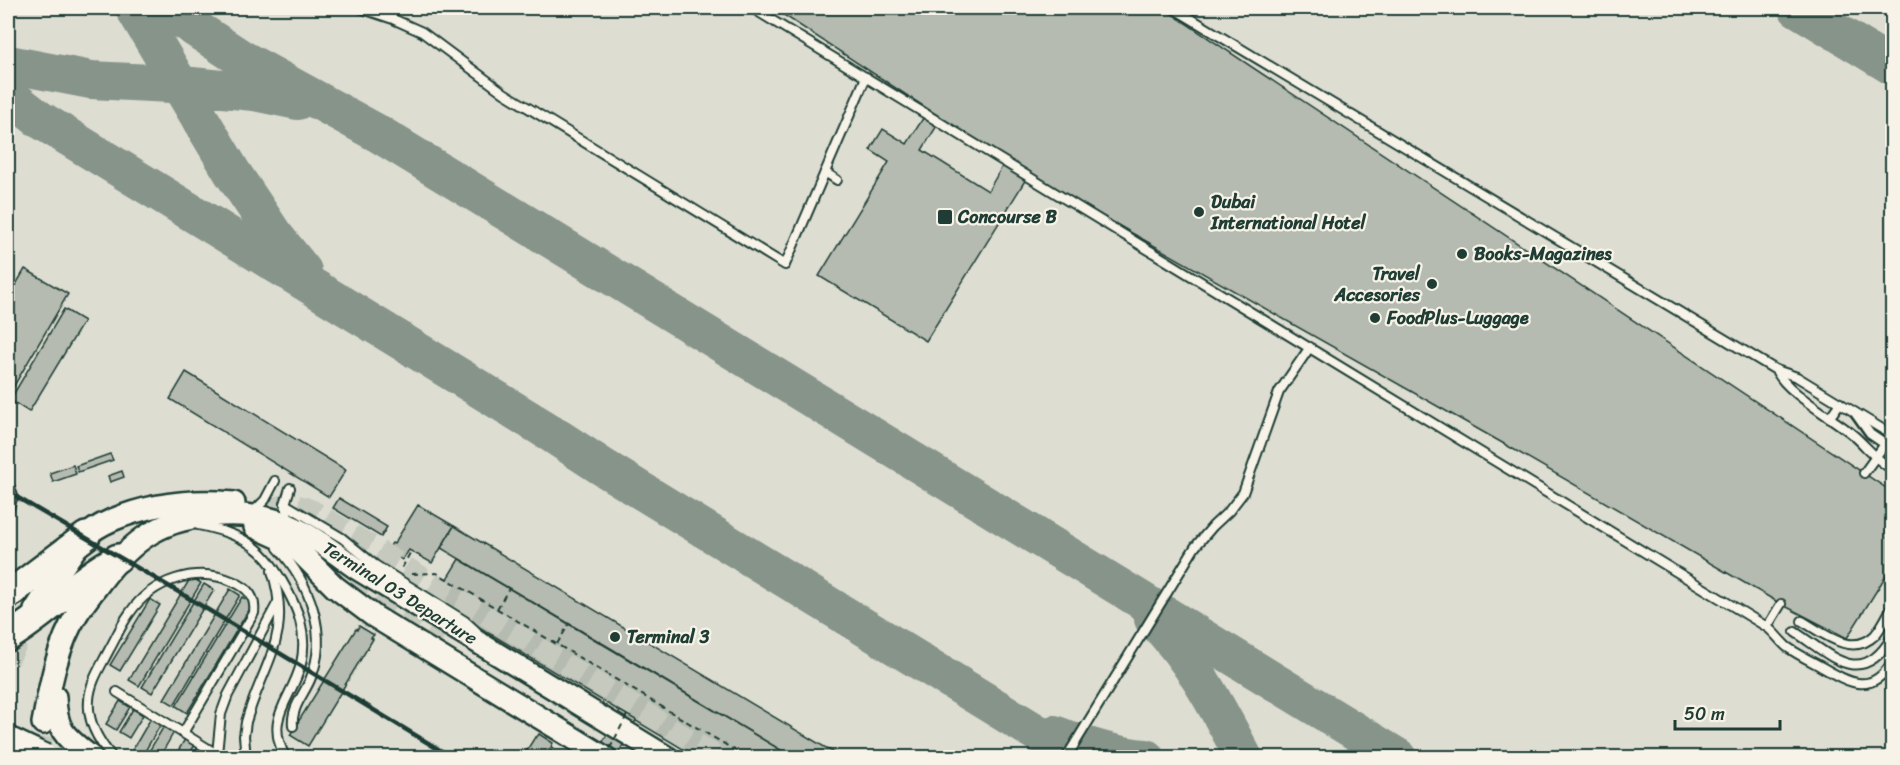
<svg xmlns="http://www.w3.org/2000/svg" width="1900" height="765" viewBox="0 0 1900 765" font-family="Sriracha,sans-serif">
<rect width="100%" height="100%" fill="#eeece1"/>
<filter id="ink" filterUnits="userSpaceOnUse"><feTurbulence type="fractalNoise" baseFrequency=".0167" numOctaves="2"/><feDisplacementMap in="SourceGraphic" scale="12" xChannelSelector="R" yChannelSelector="G"/><feConvolveMatrix kernelMatrix="1 2 1 2 8 2 1 2 1" color-interpolation-filters="sRGB"/></filter>
<g filter="url(#ink)">
<rect fill="#ddddd2" x="8" y="8" width="1884" height="749"/>
<g fill="none" stroke-linecap="round" stroke-linejoin="round">
<g stroke="#86948a" stroke-width="38">
<path d="M134,8L232,172L274,235L303,271"/>
<path d="M164,8L242,59L379,134L1399,758"/>
<path d="M1797,8L1892,66"/>
<path d="M8,64L91,80L171,84L254,92L297,101"/>
<path d="M8,95L39,119L543,428L601,466L1078,758"/>
<path d="M1153,619C1193,659 1218,709 1244,758"/>
<path d="M1054,734C1082,745 1115,756 1146,758"/>
</g>
</g>
<g fill="#b5bbb0" stroke="#1f3d34" stroke-width="1.5">
<path d="M773,8H1163L1892,492V566L1847,638L1781,604L1506,445L1026,173Z"/>
<path d="M925,115L938,124L922,150L988,191L1003,165L1026,179L926,341L819,276L889,162L870,150L883,129L907,144Z"/>
<path d="M25,269L68,294L8,396V298Z"/>
<path d="M64,309L84,321L29,412L10,400Z"/>
<path d="M186,372L346,470L329,497L170,399Z"/>
<path d="M110,454L113,460L78,472L76,466Z"/>
<path d="M73,465L76,474L53,482L50,473Z"/>
<path d="M122,471L124,477L110,482L108,476Z"/>
<path d="M339,498L387,527L381,537L333,508Z"/>
<path d="M418,505L454,526L432,563L409,550L402,560L395,555L392,560L384,555L392,543L394,544Z"/>
<path d="M454,526L843,758H794L612,649L441,548Z"/>
<path d="M459,559L794,758H698L434,600Z"/>
<path d="M191,577L201,583L139,686L129,680Z"/>
<path d="M204,584L214,590L152,693L142,687Z"/>
<path d="M230,589L240,595L174,705L164,699Z"/>
<path d="M242,597L253,603L187,713L176,706Z"/>
<path d="M150,599L160,605L120,671L110,665Z"/>
<path d="M359,626L374,635L371,638L373,639L308,746L290,735L356,629L357,630Z"/>
<path d="M120,701L130,707L116,730L106,724Z"/>
<path d="M133,709L143,715L129,738L119,732Z"/>
<path d="M620,711L636,720L616,758H594Z"/>
<path d="M151,718L161,724L141,758H131L129,756Z"/>
<path d="M164,726L174,732L159,758H145Z"/>
<path d="M539,734L553,743L551,747L553,748L547,758H522L535,737L536,738Z"/>
<path d="M185,739L195,745L187,758H174Z"/>
<path d="M198,747L207,752L204,758H191Z"/>
</g>
<g fill="none" stroke-linecap="round" stroke-linejoin="round">
<g stroke="#c5c9be" stroke-width="21" stroke-dasharray="21 10" stroke-linecap="butt">
<path d="M268,510C284,503 296,503 312,510L720,758"/>
<path d="M347,586L440,645"/>
<path d="M8,661L27,623"/>
<path d="M41,758L43,723"/>
</g>
<defs>
<g id="lane">
<path d="M360,8L393,19L422,32L504,93L785,265L866,77"/>
<path d="M752,8L1767,627C1775,633 1780,641 1787,647C1797,654 1809,660 1820,666C1848,682 1871,697 1892,662"/>
<path d="M1173,8L1776,370L1797,377L1892,435"/>
<path d="M825,172L837,180"/>
<path d="M1776,370C1787,393 1830,416 1851,433C1867,446 1873,458 1892,469"/>
<path d="M1855,413L1870,434L1892,449"/>
<path d="M1830,417L1840,403"/>
<path d="M1864,473L1885,444"/>
<path d="M8,482L13,496L8,511"/>
<path d="M285,504L342,538L375,565L465,621L476,631"/>
<path d="M254,511L265,500L275,481"/>
<path d="M289,522L285,504L290,488"/>
<path d="M198,525C217,529 237,534 253,546C266,555 274,568 282,581C298,608 308,633 301,664C292,700 263,718 286,758"/>
<path d="M278,548C309,582 330,634 310,680C303,696 291,708 293,726"/>
<path d="M1802,621C1823,633 1852,658 1875,635C1882,627 1887,616 1892,607"/>
<path d="M1767,627L1781,604"/>
<path d="M1795,632C1832,656 1861,689 1892,637"/>
<path d="M1885,673L1892,679"/>
<path d="M117,692L223,758"/>
<path d="M217,754L221,714L228,695L278,602"/>
<path d="M113,758C99,742 87,721 89,700C90,682 101,666 109,650C116,638 121,625 129,614C152,580 196,565 234,582C248,588 256,597 254,613L183,733"/>
<path d="M246,758L244,736L246,722C263,663 293,637 272,571"/>
<path d="M1066,758L1195,547L1213,526L1229,511L1243,493L1279,392L1310,347"/>
</g>
<g id="secondary">
<path d="M255,527L286,541L301,553L335,587L375,617L606,758"/>
<path d="M35,610C50,587 68,556 85,537C92,530 103,524 112,520C152,503 192,499 234,503"/>
<path d="M55,697C56,732 66,737 92,758"/>
<path d="M43,723C50,686 57,646 77,614C84,603 93,592 101,581C134,538 164,517 219,515C239,514 259,515 278,521C307,531 331,550 356,568L668,758"/>
</g>
<g id="highway">
<path d="M8,595L86,536"/>
<path d="M8,637C47,614 78,579 118,558"/>
</g>
</defs>
<use href="#lane" stroke="#1f3d34" stroke-width="12"/>
<use href="#secondary" stroke="#1f3d34" stroke-width="26"/>
<use href="#highway" stroke="#1f3d34" stroke-width="32"/>
<g stroke="#1f3d34" stroke-width="2" stroke-dasharray="6 4.5" stroke-linecap="butt">
<path d="M1889,518L1892,516"/>
<path d="M402,568L411,551"/>
<path d="M412,574L437,573L748,758"/>
<path d="M497,609L509,588"/>
<path d="M557,644L569,624"/>
<path d="M778,758L782,751"/>
</g>
<use href="#lane" stroke="#f7f3e8" stroke-width="8"/>
<use href="#secondary" stroke="#f7f3e8" stroke-width="21"/>
<use href="#highway" stroke="#f7f3e8" stroke-width="27"/>
<path stroke="#1f3d34" stroke-width="4.5" d="M8,492L182,594L453,758"/>
<defs>
<path id="highway-bridge" d="M8,741L44,758"/>
</defs>
<use href="#highway-bridge" stroke="#1f3d34" stroke-width="32" stroke-linecap="butt"/>
<path stroke="#1f3d34" stroke-width="2" stroke-dasharray="6 4.5" stroke-linecap="butt" d="M605,758L627,715"/>
<use href="#highway-bridge" stroke="#f7f3e8" stroke-width="27"/>
</g>
</g>
<g fill="#1f3d34" stroke="#f7f3e8" stroke-width="2">
<circle cx="1199" cy="212" r="6"/>
<rect x="937" y="209" width="16" height="16" rx="3"/>
<circle cx="1462" cy="254" r="6"/>
<circle cx="1432" cy="284" r="6"/>
<circle cx="1375" cy="318" r="6"/>
<circle cx="615" cy="637" r="6"/>
</g>
<g text-anchor="middle" stroke-width="4.5" stroke-linejoin="round" paint-order="stroke">
<g font-size="18" font-weight="bold" fill="#1f3d34" stroke="#f7f3e8" text-anchor="start">
<text x="1211" y="208">Dubai<tspan x="1211" dy="21">International Hotel</tspan></text>
<text x="958" y="223">Concourse B</text>
<text x="1474" y="260">Books-Magazines</text>
<text x="1420" y="280" text-anchor="end">Travel<tspan x="1420" dy="21">Accesories</tspan></text>
<text x="1387" y="324">FoodPlus-Luggage</text>
<text x="627" y="643">Terminal 3</text>
</g>
<g font-size="18" fill="#1f3d34" stroke="#f7f3e8">
<text transform="translate(400 593) rotate(32)" y="6">Terminal 03 Departure</text>
</g>
</g>
<rect width="1900" height="765" fill="none" stroke="#f7f3e8" stroke-width="30"/>
<rect x="15" y="15" width="1870" height="735" fill="none" stroke="#1f3d34" stroke-width="2" filter="url(#ink)"/>
<path d="M1675 720v9h105v-9" fill="none" stroke="#1f3d34" stroke-width="3"/>
<text x="1684" y="720" font-size="18" fill="#1f3d34" stroke="#f7f3e8" stroke-width="4.5" paint-order="stroke">50 m</text>
</svg>
